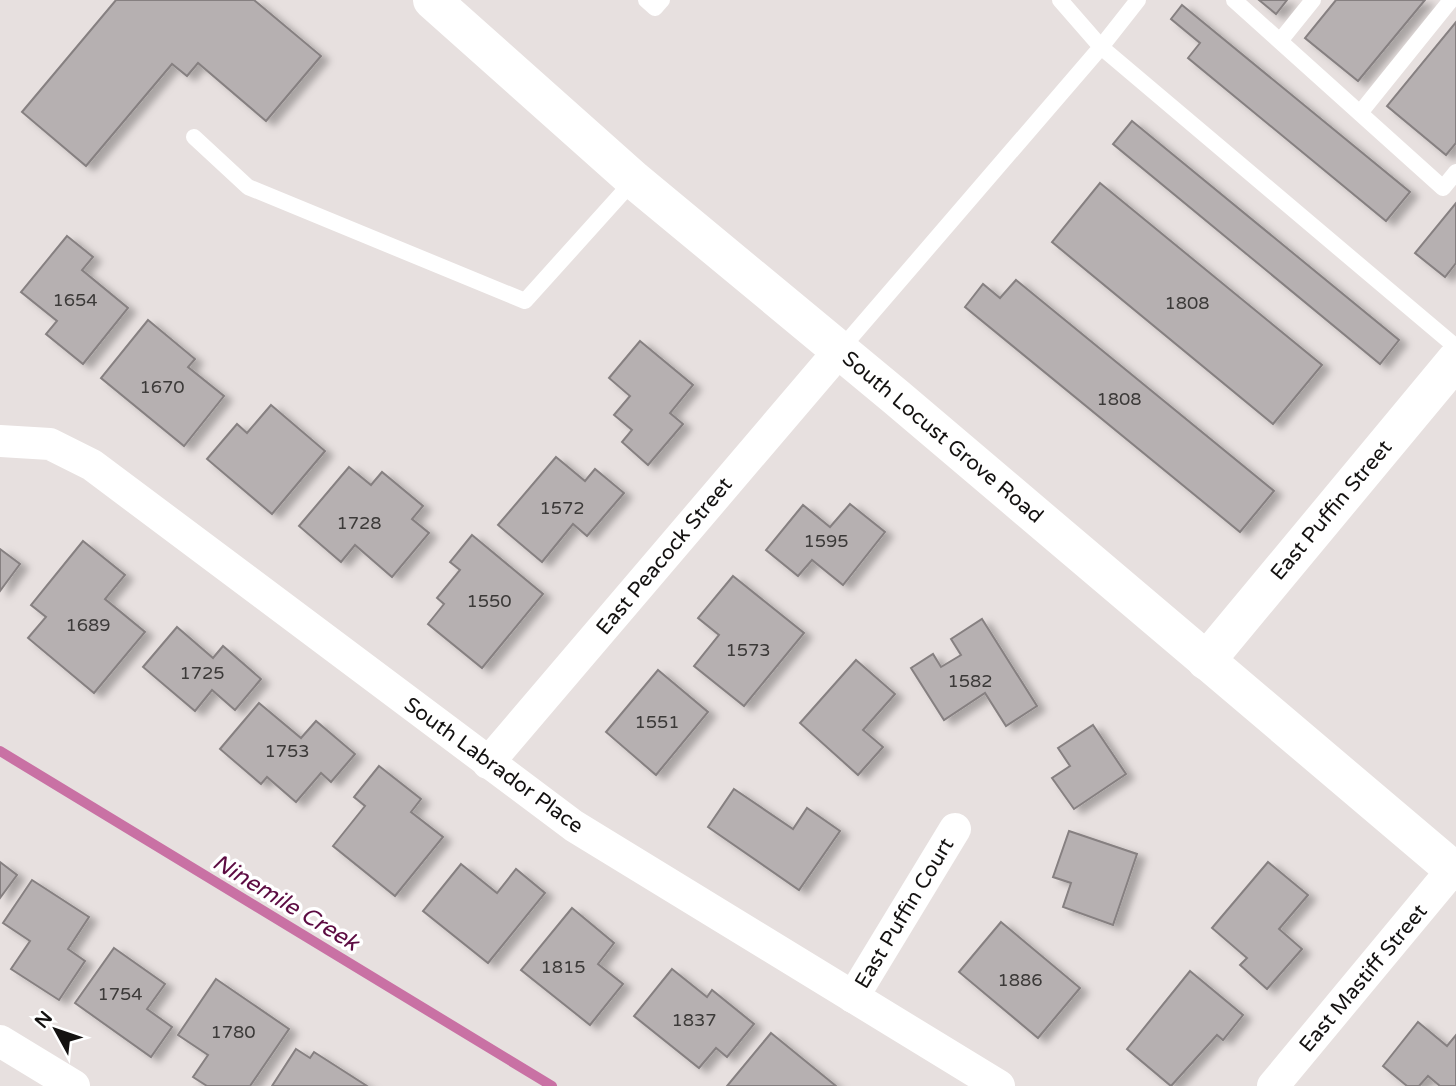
<svg xmlns="http://www.w3.org/2000/svg" width="1456" height="1086" viewBox="0 0 1456 1086" font-family="'Varela Round',sans-serif">
<defs>
<filter id="shadow"><feDropShadow dx="8" dy="4.5" stdDeviation="3.5" flood-color="#0004"/></filter>
</defs>
<rect width="100%" height="100%" fill="#e7e0df"/>
<g fill="none" stroke-linecap="round" stroke-linejoin="round">
<path stroke="#c971a4" stroke-width="10" d="M0,751L552,1086"/>
</g>
<g fill="#b6b0b1" stroke="#868081" stroke-width="2" filter="url(#shadow)">
<path d="M116,0H254L321,56L266,121L198,63L187,76L172,64L86,166L22,112Z"/>
<path d="M1259,0H1287L1276,14Z"/>
<path d="M1336,0H1425L1358,81L1305,38Z"/>
<path d="M1182,5L1410,192L1386,221L1188,58L1200,43L1171,19Z"/>
<path d="M1456,22V143L1446,155L1387,106Z"/>
<path d="M1132,121L1399,340L1380,364L1113,144Z"/>
<path d="M1100,183L1322,365L1273,424L1052,242Z"/>
<path d="M1456,203V263L1445,277L1415,253Z"/>
<path d="M67,236L93,257L82,270L128,308L83,364L46,334L57,321L21,292Z"/>
<path d="M1016,280L1274,491L1240,532L965,307L983,284L1000,298Z"/>
<path d="M148,320L195,359L188,367L224,396L184,446L101,378Z"/>
<path d="M640,341L693,385L670,413L683,424L648,465L622,442L632,430L614,415L630,396L609,378Z"/>
<path d="M271,405L325,451L272,514L207,459L237,424L247,433Z"/>
<path d="M556,457L585,481L595,469L624,493L587,536L573,524L542,562L498,525Z"/>
<path d="M349,467L371,485L382,472L423,506L412,519L429,533L392,577L355,545L341,562L299,526Z"/>
<path d="M850,504L885,532L843,585L812,560L798,576L766,550L803,505L830,527Z"/>
<path d="M472,535L543,594L482,668L428,624L444,604L437,598L460,570L450,562Z"/>
<path d="M83,541L125,575L105,599L145,632L94,693L28,638L46,617L31,605Z"/>
<path d="M0,549L20,564L0,591Z"/>
<path d="M733,576L804,633L744,706L694,666L719,635L698,618Z"/>
<path d="M982,619L1037,706L1006,726L985,693L944,720L911,668L933,654L941,667L961,655L951,639Z"/>
<path d="M177,627L213,658L223,646L261,679L235,710L212,690L195,711L143,667Z"/>
<path d="M856,660L895,694L863,730L883,747L858,775L800,723Z"/>
<path d="M658,670L708,712L656,775L606,732Z"/>
<path d="M259,703L301,738L316,721L355,754L331,782L321,773L296,802L267,777L261,784L220,749Z"/>
<path d="M1093,725L1126,774L1074,809L1052,778L1070,766L1058,748Z"/>
<path d="M379,766L421,799L411,812L443,837L395,896L333,846L365,806L354,797Z"/>
<path d="M734,789L793,829L807,808L840,831L799,890L708,827Z"/>
<path d="M1069,831L1137,854L1113,925L1063,907L1071,883L1053,877Z"/>
<path d="M0,862L17,875L0,898Z"/>
<path d="M1268,862L1308,895L1279,929L1302,949L1267,989L1240,965L1247,958L1212,928Z"/>
<path d="M461,864L497,893L516,869L545,893L488,963L423,911Z"/>
<path d="M32,880L89,917L68,949L85,961L59,1000L11,969L30,941L3,923Z"/>
<path d="M572,908L614,943L598,964L623,984L590,1025L521,970Z"/>
<path d="M1001,922L1080,988L1038,1038L959,972Z"/>
<path d="M114,948L165,984L147,1009L172,1027L151,1057L75,1003Z"/>
<path d="M672,969L707,997L712,990L754,1024L727,1057L716,1048L699,1068L634,1016Z"/>
<path d="M1190,971L1243,1015L1223,1040L1217,1035L1171,1086L1127,1049Z"/>
<path d="M216,979L289,1029L250,1086H207L193,1077L208,1055L178,1035Z"/>
<path d="M1418,1022L1447,1046L1456,1035V1086H1440L1428,1076L1419,1086H1407L1383,1066Z"/>
<path d="M771,1033L836,1086H727Z"/>
<path d="M296,1049L310,1058L314,1052L367,1086H272Z"/>
</g>
<g fill="none" stroke-linecap="round" stroke-linejoin="round">
<g stroke="#fff" stroke-width="16">
<path d="M646,0L655,8L662,0"/>
<path d="M1138,0L1101,47L1456,347"/>
<path d="M1234,0L1443,188L1456,172"/>
<path d="M1280,41L1313,0"/>
<path d="M1360,113L1451,0"/>
<path d="M194,137L248,187L525,301L634,180"/>
<path d="M840,350L1101,47L1060,0"/>
</g>
<g stroke="#fff" stroke-width="32">
<path d="M0,441L50,444L92,465L574,826L999,1086"/>
<path d="M488,763L840,350"/>
<path d="M853,997L955,829"/>
<path d="M0,1041L74,1086"/>
<path d="M1273,1086L1453,869"/>
</g>
<g stroke="#fff" stroke-width="38">
<path d="M432,0L634,180L896,397L1456,872"/>
<path d="M1206,661L1456,360"/>
</g>
</g>
<g text-anchor="middle" stroke-width="7" stroke-linejoin="round" paint-order="stroke">
<g font-size="18" fill="#3c3a39">
<text x="75" y="306">1654</text>
<text x="1187" y="309">1808</text>
<text x="162" y="393">1670</text>
<text x="1119" y="405">1808</text>
<text x="562" y="514">1572</text>
<text x="359" y="529">1728</text>
<text x="826" y="547">1595</text>
<text x="489" y="607">1550</text>
<text x="88" y="631">1689</text>
<text x="748" y="656">1573</text>
<text x="202" y="679">1725</text>
<text x="970" y="687">1582</text>
<text x="657" y="728">1551</text>
<text x="287" y="757">1753</text>
<text x="563" y="973">1815</text>
<text x="1020" y="986">1886</text>
<text x="120" y="1000">1754</text>
<text x="694" y="1026">1837</text>
<text x="233" y="1038">1780</text>
</g>
<g font-size="21" fill="#141211" stroke="#fff">
<text transform="translate(943 437) rotate(40)" y="7">South Locust Grove Road</text>
<text transform="translate(1331 510) rotate(-50)" y="7">East Puffin Street</text>
<text transform="translate(664 556) rotate(-50)" y="7">East Peacock Street</text>
<text transform="translate(494 765) rotate(36)" y="7">South Labrador Place</text>
<text transform="translate(904 913) rotate(-59)" y="7">East Puffin Court</text>
<text transform="translate(1363 978) rotate(-50)" y="7">East Mastiff Street</text>
</g>
<g font-size="23" font-style="italic" fill="#5c0b42" stroke="#fff">
<text transform="translate(286 902) rotate(31)" y="8">Ninemile Creek</text>
</g>
</g>
<g transform="translate(56 1030) rotate(310)" stroke="#ffffff" stroke-width="5" paint-order="stroke">
<path d="M0-5L12 26L0 18L-12 26Z" fill="#141211"/>
<text y="-10" font-size="19" font-weight="bold" text-anchor="middle" fill="#141211">N</text>
</g>
</svg>
